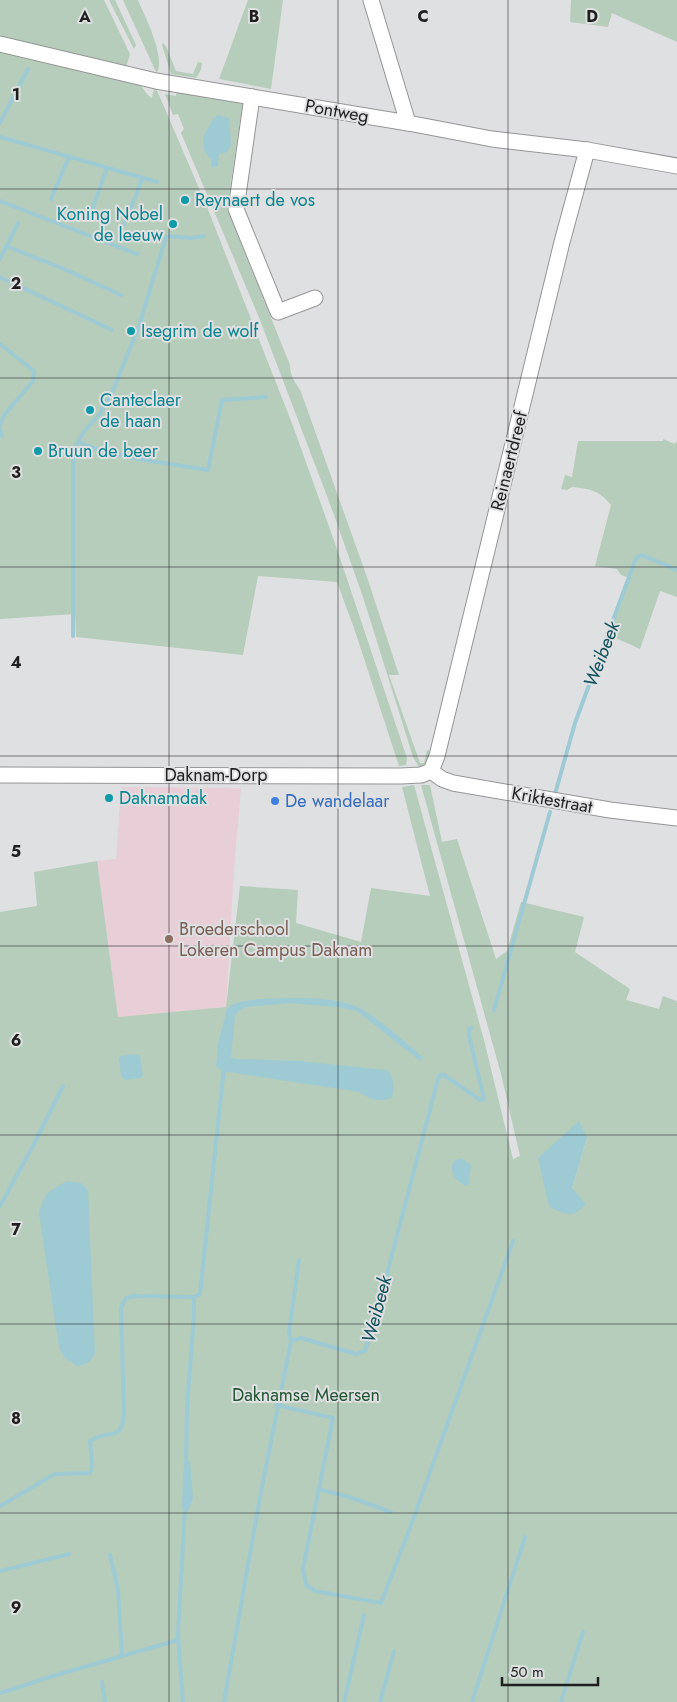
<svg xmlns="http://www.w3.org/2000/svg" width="677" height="1702" viewBox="0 0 677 1702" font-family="Jost,sans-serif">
<rect width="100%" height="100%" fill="#dfe0e1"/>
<path fill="#e7ced7" d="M121,787L241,788L234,870L226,1007L118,1017L97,861L116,859Z"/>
<g fill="#b6cdbb" fill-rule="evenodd">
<path d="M0,0H104L130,54L127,64L129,81C147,85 140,90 152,98L153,92L156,88L207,207L293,426L337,549L407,758L406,765L399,766L355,631L337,582L258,576L243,655L76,637L75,614L0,619Z"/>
<path d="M109,0H115L136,45L134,49Z"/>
<path d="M123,0H138C145,17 164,53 158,71L156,72Z"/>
<path d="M248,0H283L271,89L219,79Z"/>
<path d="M571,0H677V42L612,13L608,27L570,22Z"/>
<path d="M163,43L166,46L176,71L193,74L198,62L202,63L201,70L196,78L171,74L162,45Z"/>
<path d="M177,91L243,101L227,209L290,365C290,378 296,382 301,392L368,580L399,675H389L420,763H424L427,750L431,751L428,764L419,767L413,757L363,597L333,512L260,320L181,133L184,129L178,114L173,115L165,94L176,96Z"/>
<path d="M663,439L675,444L677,441V597L660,591L640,649L609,635L629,578L621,575L617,569L595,566L611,505C599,490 590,489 572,487L567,490L561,489L565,475L572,477L578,441H663Z"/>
<path d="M414,785L484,1040L513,1159L520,1156L501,1074L421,785H430L442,842L457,839L496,959L507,951L521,902L584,917L575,952L630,989L626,1000L659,1009L663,996L677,1001V1702H0V912L37,906L34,872L97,861L118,1017L226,1007L240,886L298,890L296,923L361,942L371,888L430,896L402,787ZM587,1138L572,1188L538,1158Z"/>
</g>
<g fill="#9ecad4">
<path d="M218,115L229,118L231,145L227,152L219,154L218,166L212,168L211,160L204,150L203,139L204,135L214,118Z"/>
<path d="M285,998C307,997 347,999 365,1011C386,1024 404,1042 423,1057L420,1061L357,1011L337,1007L291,1003L246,1007L239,1011L235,1015L231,1058L237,1059L299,1061L386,1070C395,1076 394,1089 392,1098C379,1103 370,1099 359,1092L222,1071L216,1066L218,1044L227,1009C237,998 271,999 285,998Z"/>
<path d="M133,1054L140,1056L143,1076L141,1078L125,1080L121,1076L119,1058L121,1056Z"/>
<path d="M579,1121L587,1138L572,1188L586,1204C571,1220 567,1214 549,1207L538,1158Z"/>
<path d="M461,1158L471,1165L469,1185L467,1186C456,1182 448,1172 454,1161Z"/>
<path d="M67,1181L81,1183L88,1190L95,1354L88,1363L77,1366L64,1357L59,1348L39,1213C43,1194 50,1190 67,1181Z"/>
<path d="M188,1461L190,1462L193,1498L188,1511L183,1510L182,1505L184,1463Z"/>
</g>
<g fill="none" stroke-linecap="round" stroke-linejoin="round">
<g stroke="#9ecad4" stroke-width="4">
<path d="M0,123L28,69"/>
<path d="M0,137L157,182"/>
<path d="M51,199L69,157"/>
<path d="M0,201L137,254"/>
<path d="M89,218L107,168"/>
<path d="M121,230L136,196L142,178"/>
<path d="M6,246L64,269L121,295"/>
<path d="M0,259L18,223"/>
<path d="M0,277L112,330"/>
<path d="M0,344L34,371L33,381L5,414L0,425"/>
<path d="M0,429L2,436"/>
<path d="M78,442C116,458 166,463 208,470L222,400L266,397"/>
<path d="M73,636V450L85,430L99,415L114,388L139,326L166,237L169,236L191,238L204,236"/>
<path d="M555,794L575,723L636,558L642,555L677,570"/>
<path d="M494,1010L550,812"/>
<path d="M0,1206L34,1144L63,1086"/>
<path d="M291,1341L289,1332L299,1260"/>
<path d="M277,1405L333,1418L303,1569L306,1585L315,1591L381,1603L410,1528L513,1241"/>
<path d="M186,1465L187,1406L194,1317V1297"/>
<path d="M318,1489L349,1497L391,1512"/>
<path d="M0,1506L55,1474L90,1473L92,1465L90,1441C110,1427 121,1445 124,1413L121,1308L126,1298L134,1296L194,1297L200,1294L224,1067"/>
<path d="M110,1555L118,1589L122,1656"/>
<path d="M0,1571L69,1554"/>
<path d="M102,1682L105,1702"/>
<path d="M0,1693L53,1676L178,1640"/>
<path d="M183,1702L178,1635L185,1507"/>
<path d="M224,1702L260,1497L291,1341L301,1338L356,1354L365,1351L373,1327L438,1079L440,1075H444L480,1100L484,1099L469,1036V1029L472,1028"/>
<path d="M344,1702L364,1615"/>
<path d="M380,1702L394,1651"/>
<path d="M472,1702L525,1537"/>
<path d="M561,1702L583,1632"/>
</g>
<defs>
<g id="minor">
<path d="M371,0L408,123"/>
<path d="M0,44L156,81L408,123L492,139L587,150L677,166"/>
<path d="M252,97L236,209L278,312L315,298"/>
<path d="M431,771L437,756L562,242L587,150"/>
<path d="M431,771L442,779L453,783L610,810L677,818"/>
<path d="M0,775L401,776L421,775L431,771"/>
</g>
</defs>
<use href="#minor" stroke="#949596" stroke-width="17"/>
<use href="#minor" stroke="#fff" stroke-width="15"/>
</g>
<path fill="none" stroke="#1f1f20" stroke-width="1" stroke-opacity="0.55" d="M169,0V1702M338,0V1702M508,0V1702M0,189H677M0,378H677M0,567H677M0,756H677M0,946H677M0,1135H677M0,1324H677M0,1513H677"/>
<g fill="#0f9aa8" stroke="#dfe0e1" stroke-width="2">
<circle cx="185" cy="200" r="5"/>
<circle cx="173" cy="224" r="5"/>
<circle cx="131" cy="331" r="5"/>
<circle cx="90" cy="410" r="5"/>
<circle cx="38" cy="451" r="5"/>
<circle cx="109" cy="798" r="5"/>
</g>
<circle fill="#3f7fe0" stroke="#dfe0e1" stroke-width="2" cx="275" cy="801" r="5"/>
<circle fill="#8d6e63" stroke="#dfe0e1" stroke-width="2" cx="169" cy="939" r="5"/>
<g text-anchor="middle" stroke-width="4" stroke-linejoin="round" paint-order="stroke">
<g font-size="18" fill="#1f1f20" stroke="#dfe0e1">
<text transform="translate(337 111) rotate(10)" y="6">Pontweg</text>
<text transform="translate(509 461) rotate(-76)" y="6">Reinaertdreef</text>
<text x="216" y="781">Daknam-Dorp</text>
<text transform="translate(552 800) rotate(10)" y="6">Kriktestraat</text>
</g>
<g font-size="18" fill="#0d838f" stroke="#dfe0e1" text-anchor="start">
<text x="195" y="206">Reynaert de vos</text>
<text x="163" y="220" text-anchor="end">Koning Nobel<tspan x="163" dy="21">de leeuw</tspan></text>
<text x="141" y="337">Isegrim de wolf</text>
<text x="100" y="406">Canteclaer<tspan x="100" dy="21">de haan</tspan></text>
<text x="48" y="457">Bruun de beer</text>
<text x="119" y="804">Daknamdak</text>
</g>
<g font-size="18" fill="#366cbe" stroke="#dfe0e1" text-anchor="start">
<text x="285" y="807">De wandelaar</text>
</g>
<g font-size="18" fill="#785e54" stroke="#dfe0e1" text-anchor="start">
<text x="179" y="935">Broederschool<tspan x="179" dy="21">Lokeren Campus Daknam</tspan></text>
</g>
<g font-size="18" fill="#235533" stroke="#dfe0e1">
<text x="306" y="1401">Daknamse Meersen</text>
</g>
<g font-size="19" font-style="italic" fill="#11505b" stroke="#dfe0e1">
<text transform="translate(601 654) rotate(-69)" y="7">Weibeek</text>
<text transform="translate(376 1309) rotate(-75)" y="7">Weibeek</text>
</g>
</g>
<g font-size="16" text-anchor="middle" font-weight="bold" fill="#1f1f20" stroke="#dfe0e1" stroke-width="4" stroke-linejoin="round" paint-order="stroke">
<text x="85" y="22">A</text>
<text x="254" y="22">B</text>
<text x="423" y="22">C</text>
<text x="592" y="22">D</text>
<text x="16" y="100">1</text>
<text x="16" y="289">2</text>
<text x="16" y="478">3</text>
<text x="16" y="668">4</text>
<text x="16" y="857">5</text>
<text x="16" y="1046">6</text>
<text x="16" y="1235">7</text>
<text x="16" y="1424">8</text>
<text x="16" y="1613">9</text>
</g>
<path d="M502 1677v8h96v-8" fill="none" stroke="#1f1f20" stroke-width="2.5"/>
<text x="510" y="1677" font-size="15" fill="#1f1f20" stroke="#dfe0e1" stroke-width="4" paint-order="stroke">50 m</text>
</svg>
